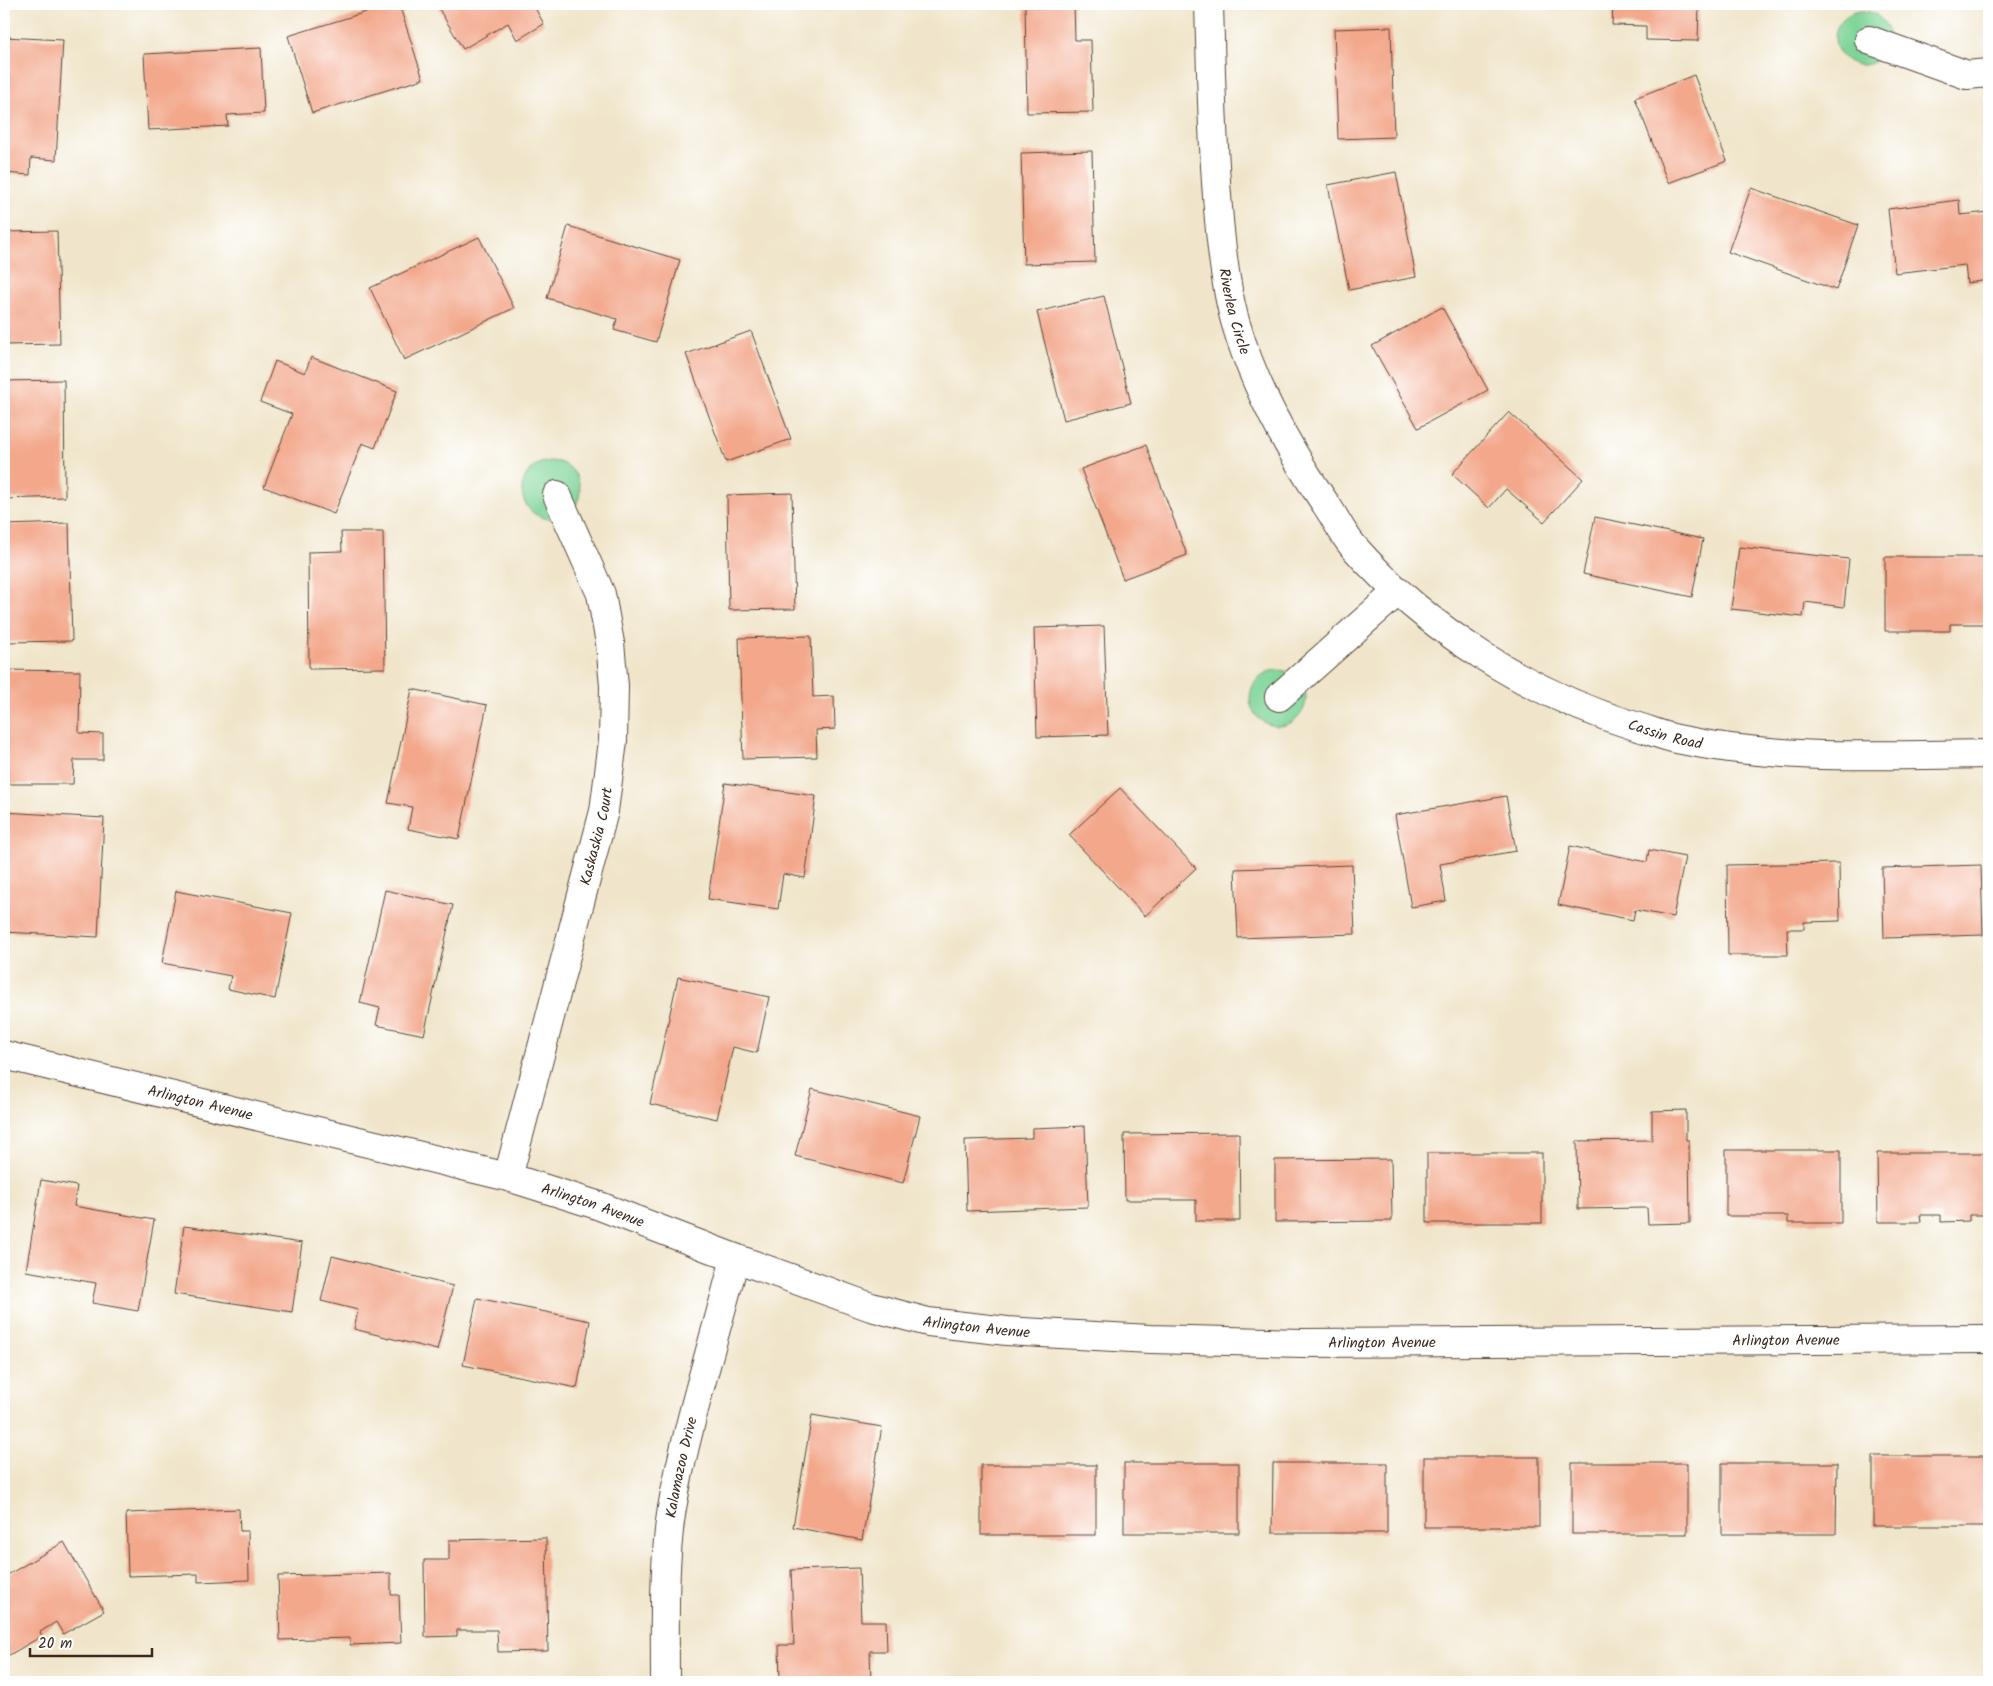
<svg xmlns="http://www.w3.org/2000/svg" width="1993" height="1686" viewBox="0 0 1993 1686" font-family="Kalam,sans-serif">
<rect width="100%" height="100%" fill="#fff"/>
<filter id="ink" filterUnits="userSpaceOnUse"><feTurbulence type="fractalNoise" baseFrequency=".02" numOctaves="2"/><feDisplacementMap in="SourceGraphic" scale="10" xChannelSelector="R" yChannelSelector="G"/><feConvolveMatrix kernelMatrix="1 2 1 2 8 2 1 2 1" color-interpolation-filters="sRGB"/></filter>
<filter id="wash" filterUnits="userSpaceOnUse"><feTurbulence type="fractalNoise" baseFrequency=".0096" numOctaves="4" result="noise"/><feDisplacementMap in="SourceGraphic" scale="20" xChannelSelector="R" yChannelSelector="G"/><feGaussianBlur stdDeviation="1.12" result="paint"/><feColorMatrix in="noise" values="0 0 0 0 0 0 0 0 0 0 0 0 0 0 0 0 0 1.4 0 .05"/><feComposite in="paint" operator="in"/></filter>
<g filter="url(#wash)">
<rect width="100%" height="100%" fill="#f0e5ca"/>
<g fill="#7ed498" stroke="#5c7f5b">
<circle cx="1862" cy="38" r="27"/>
<circle cx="551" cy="490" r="29"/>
<circle cx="1278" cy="698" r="28"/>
</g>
<g id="blocks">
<g fill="#f3a78b">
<path d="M392,4H399L423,79L312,113L288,36Z"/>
<path d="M436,4H543L535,8L544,24L517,40L508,23L463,49Z"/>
<path d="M1025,4H1074L1075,40H1091L1093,112L1027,113Z"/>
<path d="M1613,4H1699L1698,41L1646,40V26L1612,25Z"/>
<path d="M1391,27L1394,137L1338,139L1334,29Z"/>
<path d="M4,37L63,40L56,160L31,158L30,175L4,173Z"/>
<path d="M261,48L264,113L227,115L228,126L148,130L144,54Z"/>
<path d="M1694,75L1727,161L1668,183L1635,98Z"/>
<path d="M1092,151L1095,262L1024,264L1021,153Z"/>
<path d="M1396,172L1416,277L1349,290L1328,185Z"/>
<path d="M1751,188L1858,225L1836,290L1728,252Z"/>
<path d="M1959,200L1960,215L1989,212V280L1967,283L1965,265L1895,273L1888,209Z"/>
<path d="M568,226L680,260L656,342L614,330L617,319L547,298Z"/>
<path d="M57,231L60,344L4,345V232Z"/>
<path d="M479,237L514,308L404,360L370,288Z"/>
<path d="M1104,296L1131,403L1064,420L1037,312Z"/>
<path d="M1442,307L1488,390L1418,428L1372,346Z"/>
<path d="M751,331L791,439L726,462L686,354Z"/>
<path d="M311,357L397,391L375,448L362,443L334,514L264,487L292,414L260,402L275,361L305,373Z"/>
<path d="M64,380L65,497L4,499V381Z"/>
<path d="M1509,412L1583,479L1544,522L1506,489L1489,508L1452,474Z"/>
<path d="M1146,445L1187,555L1123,579L1081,469Z"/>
<path d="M792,493L795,609L729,610L727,495Z"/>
<path d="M1595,517L1703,539L1692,597L1583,574Z"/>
<path d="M69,523L72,641L4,642V525Z"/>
<path d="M341,532H383L385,668L309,669L308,552L342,551Z"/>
<path d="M1739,547L1849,559L1844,607L1805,602L1803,617L1731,609Z"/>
<path d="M1885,557H1989V624H1950V631H1885Z"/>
<path d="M1104,626L1108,735L1037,737L1034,628Z"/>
<path d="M811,636L813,697L834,696L835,729L816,730L817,757L743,759L739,638Z"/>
<path d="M4,670L80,671L79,733L103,734V760H74L73,784H4Z"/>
<path d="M412,689L487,705L459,839L408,829L412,807L388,803Z"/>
<path d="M725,783L816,796L805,878L783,874L778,909L708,899Z"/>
<path d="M1120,788L1196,868L1145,916L1069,835Z"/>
<path d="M1506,796L1516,851L1440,864L1446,901L1411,907L1395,815Z"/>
<path d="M4,812L104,818L98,937L4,932Z"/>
<path d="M1570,846L1647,862L1649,850L1685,857L1673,917L1635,910L1633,920L1558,905Z"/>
<path d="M1839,863L1840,921L1804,922V929H1787L1788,955H1728L1727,865Z"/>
<path d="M1352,865L1355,934L1238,938L1235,869Z"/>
<path d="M1981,865L1983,935L1884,938L1882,868Z"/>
<path d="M385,890L453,905L424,1035L376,1025L380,1008L360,1003Z"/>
<path d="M176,891L292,913L275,999L228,989L231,976L162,963Z"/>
<path d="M678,977L769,997L757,1053L733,1047L717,1119L650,1104Z"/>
<path d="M812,1089L920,1116L903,1183L795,1156Z"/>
<path d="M1686,1110V1140H1689L1690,1223L1648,1224L1647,1208L1578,1209L1577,1141L1652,1140V1111Z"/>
<path d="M1085,1126L1088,1207L967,1211L965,1140L1032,1138V1128Z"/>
<path d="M1239,1133L1240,1221H1196V1200H1125L1124,1134Z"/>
<path d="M1726,1150H1841V1223H1788V1216H1726Z"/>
<rect x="1427" y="1153" width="115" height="70"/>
<path d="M1877,1153H1989V1215H1969V1221L1941,1222V1215H1920L1921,1222H1878Z"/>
<path d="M1391,1159L1392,1221L1275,1222V1160Z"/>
<path d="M41,1180L77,1186L74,1206L154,1220L138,1311L92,1303L96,1283L26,1271Z"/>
<path d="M184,1226L302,1243L292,1312L174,1294Z"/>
<path d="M332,1256L453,1286L437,1350L354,1329L358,1310L321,1301Z"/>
<path d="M477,1298L590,1321L577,1388L463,1365Z"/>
<path d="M812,1415L882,1427L862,1540L793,1527Z"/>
<rect x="1873" y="1456" width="115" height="70"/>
<rect x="1424" y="1457" width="115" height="70"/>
<rect x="1124" y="1463" width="115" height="70"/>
<path d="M1273,1463H1387V1533H1272Z"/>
<rect x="1572" y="1463" width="115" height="71"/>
<path d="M1722,1463H1837L1836,1534H1722Z"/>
<rect x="981" y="1465" width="115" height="70"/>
<path d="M239,1509L240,1531H248L249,1580L198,1582V1574L128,1576L126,1513Z"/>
<path d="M546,1538L548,1651L498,1652L497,1630H457V1636L425,1637L424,1560H449V1540Z"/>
<path d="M64,1542L104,1611L63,1634L56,1622L40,1632L42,1636L4,1658V1577Z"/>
<path d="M859,1568L861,1621H886L887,1651H870L871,1682H780L779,1645H794L791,1570Z"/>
<path d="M391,1573V1595H399L401,1643L350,1645V1638L280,1640L278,1576Z"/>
</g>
</g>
</g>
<g filter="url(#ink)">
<use href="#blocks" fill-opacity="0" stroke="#564638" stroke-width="1"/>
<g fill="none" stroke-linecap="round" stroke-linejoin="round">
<defs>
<g id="street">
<path id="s1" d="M1209,4C1211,72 1212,140 1218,208C1221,246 1225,285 1235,321C1254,387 1287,447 1325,503C1335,517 1342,533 1353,546C1427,630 1528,693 1635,726C1649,730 1663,736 1677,739C1779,761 1886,755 1989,754"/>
<path d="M1869,40L1967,75L1989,73"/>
<path d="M1279,697L1397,592"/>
<path id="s2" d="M4,1055L508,1177L597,1205L735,1258L871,1307L928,1322L1007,1331L1150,1339L1302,1343L1989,1339"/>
<path id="s3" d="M508,1177L604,811L613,741L614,686L610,643L601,594L557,495"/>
<path id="s4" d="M665,1682C665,1627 663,1563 672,1508C687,1424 714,1341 735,1258"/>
</g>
</defs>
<use href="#street" stroke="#564638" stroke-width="30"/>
<use href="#street" stroke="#fff" stroke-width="28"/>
</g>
</g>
<g text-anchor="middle" stroke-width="4.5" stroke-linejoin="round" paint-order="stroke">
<g font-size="15" fill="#3b2a1e" stroke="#fff">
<text dy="5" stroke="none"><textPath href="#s1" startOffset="309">Riverlea Circle</textPath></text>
<text dy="5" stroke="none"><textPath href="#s1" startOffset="944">Cassin Road</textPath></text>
<text dy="5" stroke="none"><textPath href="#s3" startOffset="352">Kaskaskia Court</textPath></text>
<text dy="5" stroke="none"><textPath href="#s2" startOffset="202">Arlington Avenue</textPath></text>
<text dy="5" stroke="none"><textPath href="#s2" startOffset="608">Arlington Avenue</textPath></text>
<text dy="5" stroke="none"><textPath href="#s2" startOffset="1012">Arlington Avenue</textPath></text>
<text dy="5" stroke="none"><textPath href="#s2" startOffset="1822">Arlington Avenue</textPath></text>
<text dy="5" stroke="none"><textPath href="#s2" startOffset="1418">Arlington Avenue</textPath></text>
<text dy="5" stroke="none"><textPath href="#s4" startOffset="216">Kalamazoo Drive</textPath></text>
</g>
</g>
<rect width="1993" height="1686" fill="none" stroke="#fff" stroke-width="20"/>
<path d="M30 1648v8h122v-8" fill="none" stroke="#3b2a1e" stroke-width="2.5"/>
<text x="38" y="1648" font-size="15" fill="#3b2a1e" stroke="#ffffff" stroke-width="4" paint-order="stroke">20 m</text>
</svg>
